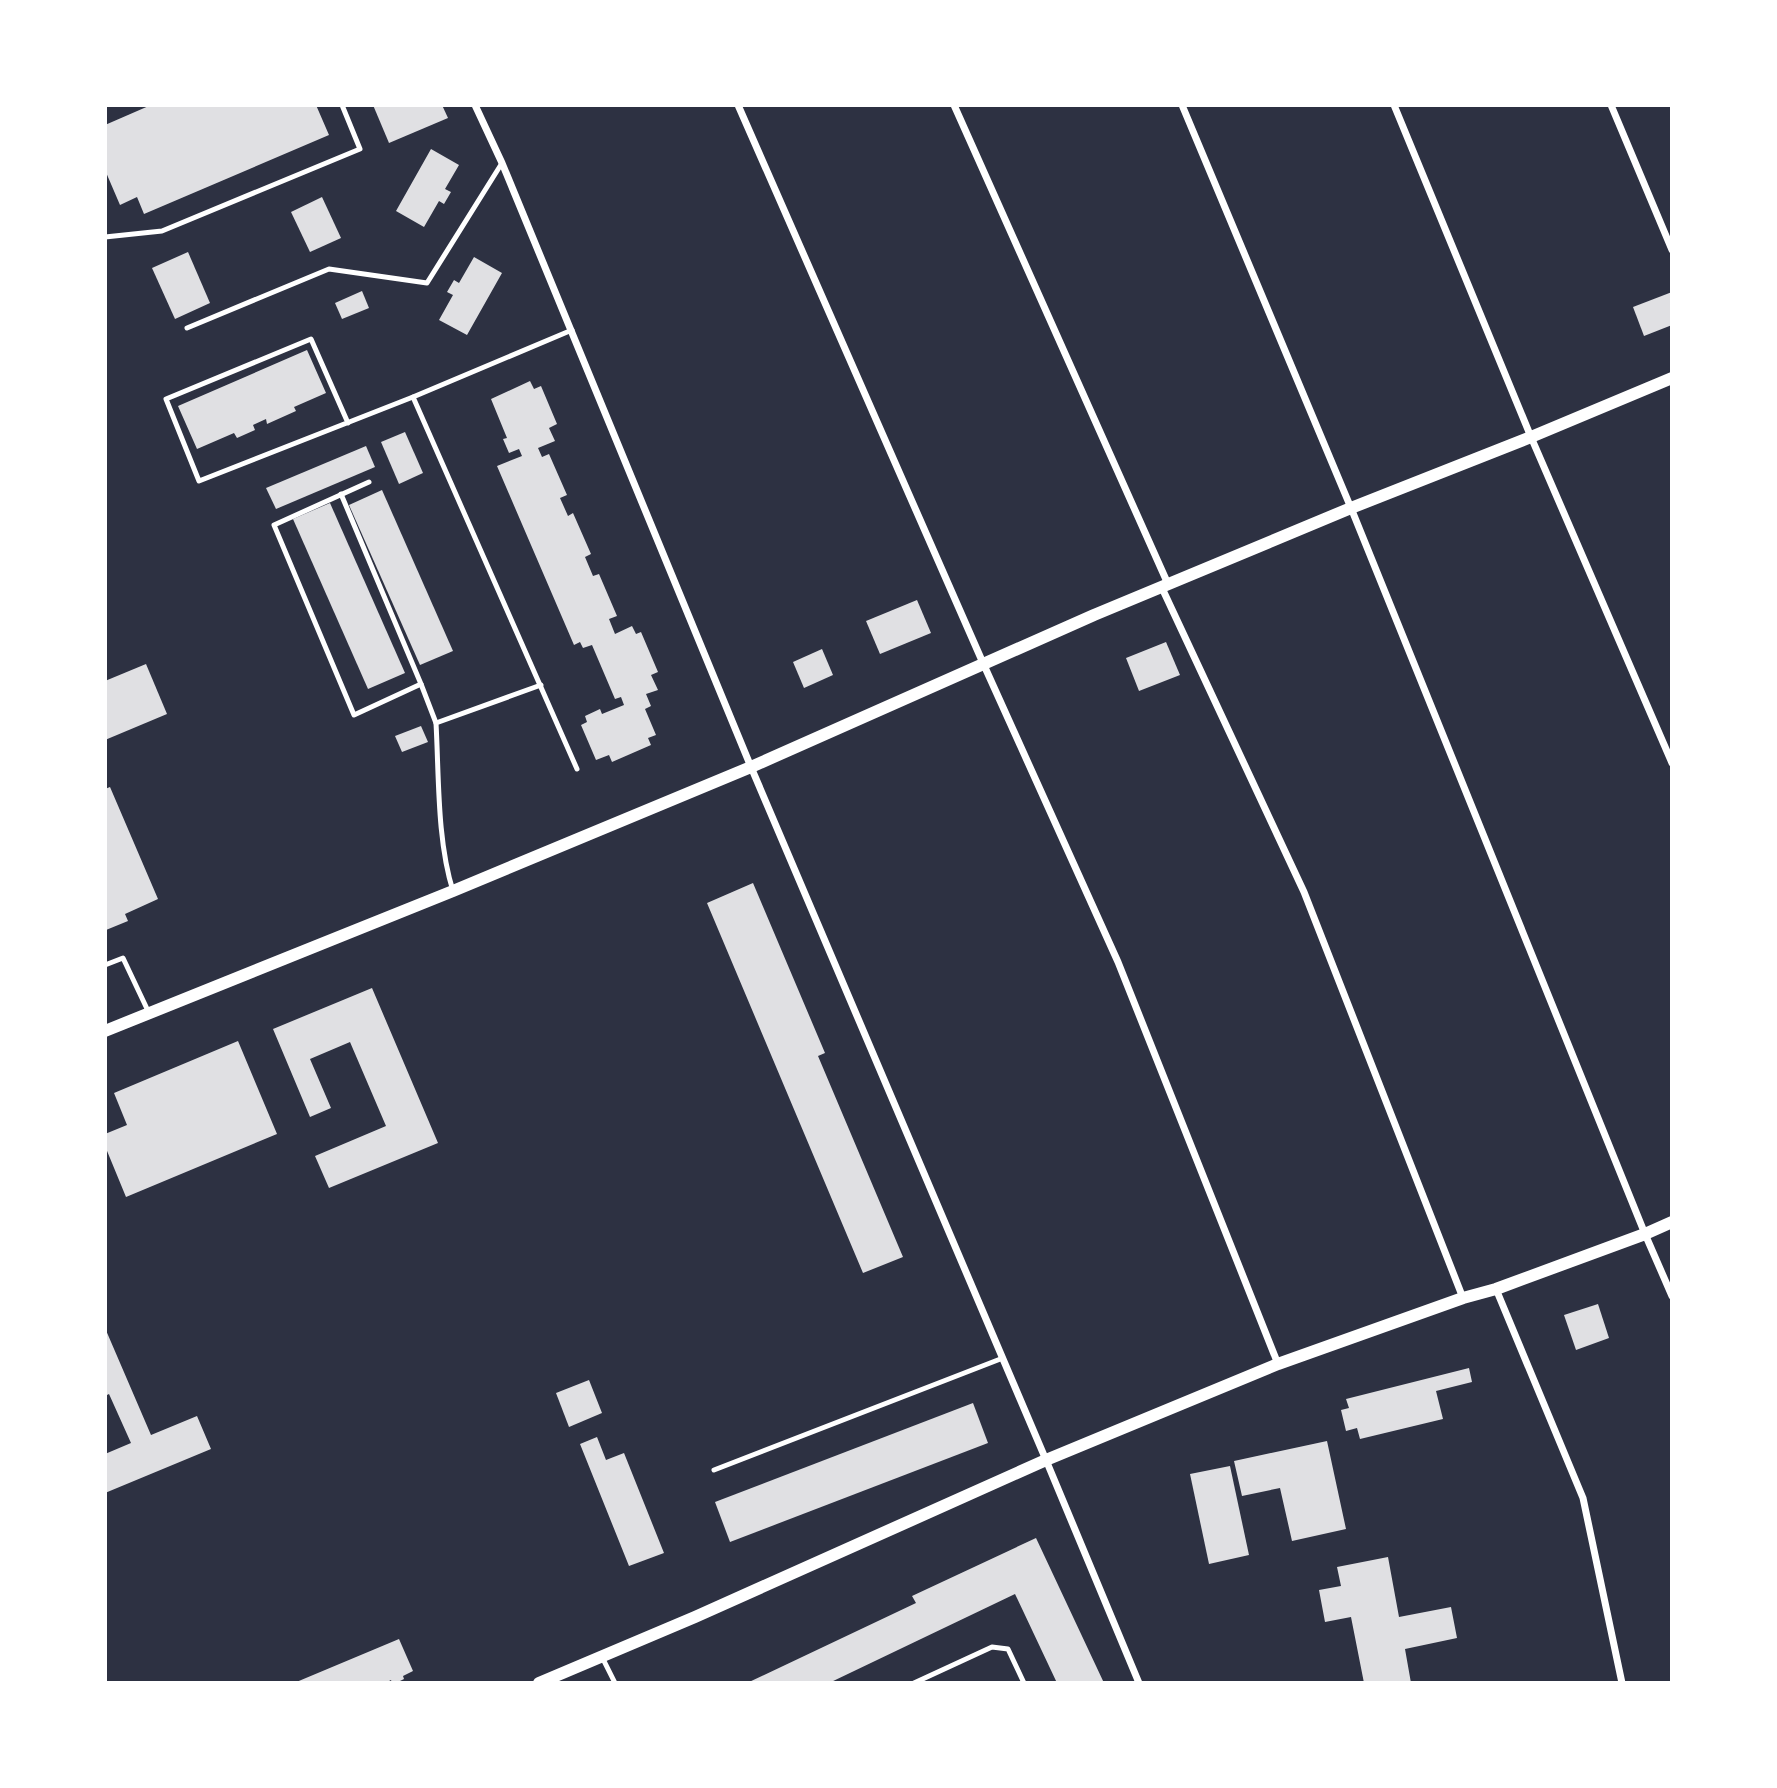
<svg xmlns="http://www.w3.org/2000/svg" width="1777" height="1788" viewBox="0 0 1777 1788" font-family="Ubuntu,sans-serif">
<rect width="100%" height="100%" fill="#2d3142"/>
<g fill="#e0e0e3">
<path d="M151,105H316L329,135L144,214L137,197L120,205L105,170V125Z"/>
<path d="M373,105H442L448,118L389,143Z"/>
<path d="M431,149L459,165L445,189L451,192L444,204L439,201L424,227L396,211Z"/>
<path d="M322,197L341,238L310,252L291,212Z"/>
<path d="M188,252L210,303L175,319L152,268Z"/>
<path d="M474,257L502,273L467,335L439,320L453,295L447,292L454,280L459,283Z"/>
<path d="M362,291L369,308L342,319L335,303Z"/>
<path d="M1672,292V325L1644,336L1633,307Z"/>
<path d="M307,350L326,393L294,407L296,411L267,424L266,419L253,425L255,430L237,438L234,433L197,449L178,406Z"/>
<path d="M530,381L534,389L541,386L557,424L549,428L555,441L538,448L542,457L549,454L567,495L560,498L568,516L573,513L591,554L585,557L593,576L599,574L617,616L609,619L615,634L632,626L636,634L641,632L658,672L651,675L658,690L646,694L651,706L645,709L656,735L648,738L651,745L612,762L609,755L596,760L581,725L587,722L585,716L600,709L602,714L624,705L621,697L615,699L592,645L583,648L580,642L574,645L497,466L522,456L519,449L509,453L503,439L507,438L491,399Z"/>
<path d="M405,432L423,473L399,484L381,442Z"/>
<path d="M366,446L375,467L276,509L266,488Z"/>
<path d="M382,490L453,651L420,665L349,505Z"/>
<path d="M330,503L405,673L368,689L293,519Z"/>
<path d="M917,600L931,633L880,654L866,621Z"/>
<path d="M1166,642L1180,675L1139,691L1126,658Z"/>
<path d="M822,649L833,675L804,688L793,662Z"/>
<path d="M146,664L167,714L105,740V681Z"/>
<path d="M421,726L428,742L402,752L395,736Z"/>
<path d="M110,787L158,899L125,914L128,921L106,930L105,789Z"/>
<path d="M753,883L825,1053L818,1056L903,1257L863,1273L707,903Z"/>
<path d="M372,988L438,1143L329,1188L315,1156L386,1126L350,1042L310,1059L331,1108L310,1117L273,1029Z"/>
<path d="M238,1041L277,1134L126,1197L105,1146V1134L127,1125L114,1093Z"/>
<path d="M1598,1304L1609,1338L1576,1350L1564,1315Z"/>
<path d="M105,1328L151,1435L197,1416L211,1449L105,1493V1454L131,1443L109,1394L105,1396Z"/>
<path d="M1469,1368L1472,1382L1436,1391L1443,1419L1360,1439L1357,1428L1346,1431L1341,1410L1349,1408L1346,1399Z"/>
<path d="M589,1380L602,1413L569,1427L556,1393Z"/>
<path d="M973,1403L988,1443L730,1542L715,1502Z"/>
<path d="M597,1437L606,1460L624,1453L664,1553L629,1566L580,1444Z"/>
<path d="M1327,1441L1346,1529L1292,1541L1280,1488L1242,1496L1234,1461Z"/>
<path d="M1230,1466L1249,1555L1209,1564L1190,1474Z"/>
<path d="M1036,1538L1104,1683H1057L1015,1594L829,1683H747L916,1603L912,1596Z"/>
<path d="M1388,1557L1399,1617L1451,1607L1457,1638L1405,1649L1411,1683H1364L1351,1617L1325,1622L1319,1590L1341,1586L1337,1567Z"/>
<path d="M399,1639L413,1671L403,1676L404,1679L396,1683H392L391,1680L385,1683H294Z"/>
</g>
<g fill="none" stroke-linecap="round" stroke-linejoin="round">
<g stroke="#fff" stroke-width="5">
<path d="M105,237L162,231L360,149L342,105"/>
<path d="M187,328L329,269L427,283L502,163"/>
<path d="M572,330L413,397L577,769"/>
<path d="M348,423L311,339L166,399L199,481L413,397"/>
<path d="M369,482L274,525L354,715L421,684L436,723"/>
<path d="M341,494L421,684"/>
<path d="M453,891C437,840 439,777 436,723L541,685"/>
<path d="M105,965L123,958L149,1013"/>
<path d="M714,1470L1003,1358"/>
<path d="M602,1657L615,1683"/>
<path d="M914,1683L992,1647L1008,1649L1024,1683"/>
</g>
<g stroke="#fff" stroke-width="7">
<path d="M475,105L502,163L751,767L1046,1460L1139,1683"/>
<path d="M738,105L983,663L1118,962L1278,1364"/>
<path d="M954,105L1168,584"/>
<path d="M1182,105L1351,508L1645,1234L1672,1296"/>
<path d="M1394,105L1531,437L1672,763"/>
<path d="M1611,105L1672,250"/>
<path d="M1162,588L1304,892L1463,1298"/>
<path d="M1496,1289L1583,1498L1622,1683"/>
</g>
<g stroke="#fff" stroke-width="12">
<path d="M105,1031L453,891L751,767L1094,615L1351,508L1531,437L1672,378"/>
<path d="M539,1683L695,1617L1046,1460L1278,1364L1463,1298L1496,1289L1645,1234L1672,1222"/>
</g>
</g>
<rect width="1777" height="1788" fill="none" stroke="#ffffff" stroke-width="214"/>
</svg>
